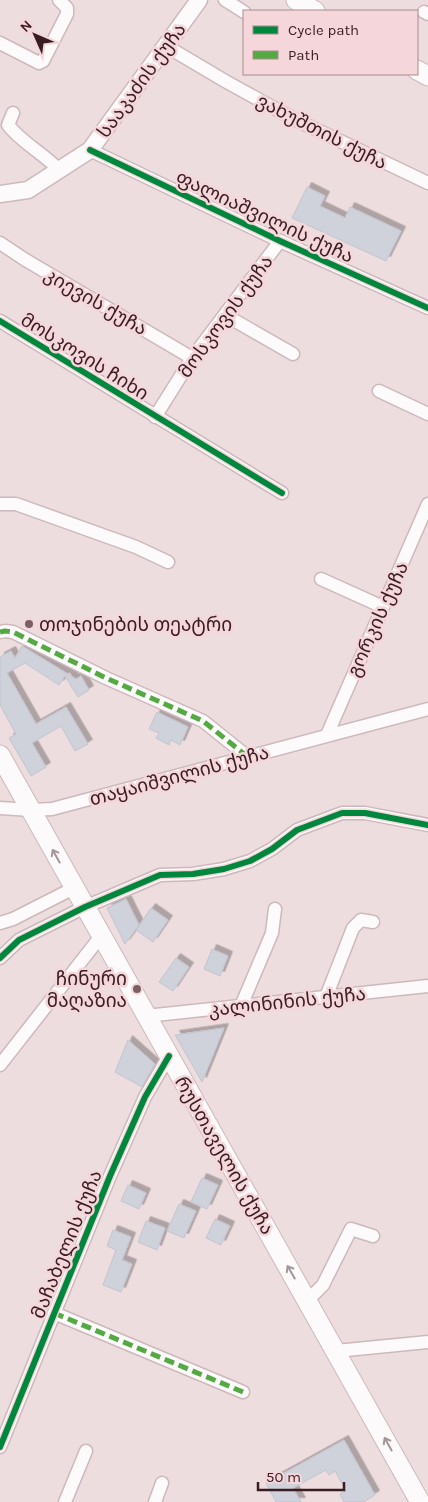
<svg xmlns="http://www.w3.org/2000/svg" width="428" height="1502" viewBox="0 0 428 1502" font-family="Karla,'Noto Sans Georgian',sans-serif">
<defs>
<filter id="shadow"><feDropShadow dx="4.5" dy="-4.5" stdDeviation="0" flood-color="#0004"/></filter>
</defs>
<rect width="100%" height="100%" fill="#eedddf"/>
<g fill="#cfd1db" stroke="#c2c4ce" filter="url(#shadow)">
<path d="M307,187L325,196L320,206L345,218L350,207L401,231L386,261L292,218Z"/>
<path d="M22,646L76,679L81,676L89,690L78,697L65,676L59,685L25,663L7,673L36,724L66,707L88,744L75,751L61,726L32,743L46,767L31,776L9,738L16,734L0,705V657L11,651L15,658Z"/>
<path d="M157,712L188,727L180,745L171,740L169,745L156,738L159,733L149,729Z"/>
<path d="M126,899L139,925L125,944L107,908Z"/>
<path d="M151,908L168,920L153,942L136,930Z"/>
<path d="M212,949L228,956L220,976L204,969Z"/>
<path d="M176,958L189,967L173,991L159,982Z"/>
<path d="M224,1028L202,1082L175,1035Z"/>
<path d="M128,1040L155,1064L142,1087L115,1072Z"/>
<path d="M202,1178L218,1185L207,1209L191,1202Z"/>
<path d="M128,1185L146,1193L139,1209L121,1201Z"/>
<path d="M179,1204L196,1211L184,1238L167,1231Z"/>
<path d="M215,1219L230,1226L221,1245L206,1238Z"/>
<path d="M146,1221L165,1228L157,1250L138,1242Z"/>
<path d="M113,1230L131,1237L122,1260L132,1264L121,1292L103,1285L116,1250L107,1246Z"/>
<path d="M344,1440L375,1495L363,1502H344L340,1494L346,1491L335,1471L329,1475L326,1470L293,1488L301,1502H276L266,1483Z"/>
</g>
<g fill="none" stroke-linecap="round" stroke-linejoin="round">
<defs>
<g id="minor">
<path d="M225,0L244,12"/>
<path d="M424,12L428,14"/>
<path d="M0,43L39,63L43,61L67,14V8L59,0"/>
<path d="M166,46L225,81L294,119L428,183"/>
<path d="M13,113L8,125C22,143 43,153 59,170"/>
<path d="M90,150L280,241L428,308"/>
<path d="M0,243L24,259L192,358"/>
<path d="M225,315L293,354"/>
<path d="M0,321L282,493"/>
<path d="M379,391L428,414"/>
<path d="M155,417L192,358L280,241"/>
<path d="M0,504H16L136,547L168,562"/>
<path d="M321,579L383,607"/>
<path d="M0,632L5,631L13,632L106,678L203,721L248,757"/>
<path d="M327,735L428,504"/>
<path d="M0,808L31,810L52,809L428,709"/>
<path d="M0,923L13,919L74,888"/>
<path d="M0,958L19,940L85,907L160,875L193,874L224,869L250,861L272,849L297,830L342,813H365L428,825"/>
<path d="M326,997L353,928L361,920L373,922"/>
<path d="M241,1006L272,933L275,909"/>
<path d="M146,1016L428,986"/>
<path d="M0,1065L101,936"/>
<path d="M308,1300L323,1285L351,1229L373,1236"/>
<path d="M54,1313L243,1392"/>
<path d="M336,1351L428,1342"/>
<path d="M0,1447L110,1176L145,1097L169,1056"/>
<path d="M65,1502L86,1451"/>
<path d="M155,1502L162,1483"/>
</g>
<path id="tertiary" d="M0,194L28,190L90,150L199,0"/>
<g id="secondary">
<path d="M296,0L315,11"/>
<path d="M417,70L428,76"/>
<path d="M0,755L420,1502"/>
</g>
</defs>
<use href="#minor" stroke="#cdb8bc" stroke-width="15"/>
<use href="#tertiary" stroke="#cdb8bc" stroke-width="19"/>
<use href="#secondary" stroke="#cdb8bc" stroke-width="21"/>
<use href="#minor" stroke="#fcfafa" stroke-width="12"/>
<use href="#tertiary" stroke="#fcfafa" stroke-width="16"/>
<use href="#secondary" stroke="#fcfafa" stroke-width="19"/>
<g stroke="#55a943" stroke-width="5" stroke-dasharray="10 5" stroke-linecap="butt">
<path d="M0,632L5,631L13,632L106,678L203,721L248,757"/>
<path d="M54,1313L243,1392"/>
</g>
<defs>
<g id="cycleway">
<path d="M90,150L280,241L428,308"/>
<path d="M0,321L282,493"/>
<path d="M0,958L19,940L85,907L160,875L193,874L224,869L250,861L272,849L297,830L342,813H365L428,825"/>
<path d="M0,1447L110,1176L145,1097L169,1056"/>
</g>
</defs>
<use href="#cycleway" stroke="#f5d6da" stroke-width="9"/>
<use href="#cycleway" stroke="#00873e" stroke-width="6"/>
</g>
<defs><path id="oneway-shaft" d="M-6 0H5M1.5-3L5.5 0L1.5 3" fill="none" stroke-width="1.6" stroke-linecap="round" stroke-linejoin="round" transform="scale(1.25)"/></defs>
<g stroke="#a49799">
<use href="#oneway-shaft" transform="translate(56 856) rotate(-119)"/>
<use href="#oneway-shaft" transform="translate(291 1272) rotate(-120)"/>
<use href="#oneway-shaft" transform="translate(388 1444) rotate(-119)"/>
</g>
<g fill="#786064" stroke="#f5d6da" stroke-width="2">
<circle cx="29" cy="624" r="5"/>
<circle cx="137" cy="989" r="5"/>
</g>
<g text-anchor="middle" stroke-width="5" stroke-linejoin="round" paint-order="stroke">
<g font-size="19" fill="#381d22" stroke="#f5d6da">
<text transform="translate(141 80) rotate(-54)" y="7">სააკაძის ქუჩა</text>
<text transform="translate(322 131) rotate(27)" y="7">ვახუშთის ქუჩა</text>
<text transform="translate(265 216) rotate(25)" y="7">ფალიაშვილის ქუჩა</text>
<text transform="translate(96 301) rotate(30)" y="7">კიევის ქუჩა</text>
<text transform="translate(225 316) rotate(-54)" y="7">მოსკოვის ქუჩა</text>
<text transform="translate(85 356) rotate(32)" y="7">მოსკოვის ჩიხი</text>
<text transform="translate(377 619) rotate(-66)" y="7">გორკის ქუჩა</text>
<text transform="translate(179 775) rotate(-15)" y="7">თაყაიშვილის ქუჩა</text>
<text transform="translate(287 1001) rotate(-6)" y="7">კალინინის ქუჩა</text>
<text transform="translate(225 1155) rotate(60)" y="7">რუსთაველის ქუჩა</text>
<text transform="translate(66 1244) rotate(-68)" y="7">მაჩაბელის ქუჩა</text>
</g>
<g font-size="19" fill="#381d22" stroke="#f5d6da" text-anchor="start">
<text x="39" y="631">თოჯინების თეატრი</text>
<text x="127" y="985" text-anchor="end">ჩინური<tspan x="127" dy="22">მაღაზია</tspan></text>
</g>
</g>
<rect x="243" y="10" width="175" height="65" fill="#f5d6da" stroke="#a98c90"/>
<rect x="253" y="26" width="25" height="8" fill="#00873e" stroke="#a98c90"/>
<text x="288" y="35" font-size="15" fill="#381d22">Cycle path</text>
<rect x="253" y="51" width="25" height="8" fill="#55a943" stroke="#a98c90"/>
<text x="288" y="60" font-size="15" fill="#381d22">Path</text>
<g transform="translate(35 35) rotate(315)" stroke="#f5d6da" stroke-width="4" paint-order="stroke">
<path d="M0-4L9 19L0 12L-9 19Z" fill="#381d22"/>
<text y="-8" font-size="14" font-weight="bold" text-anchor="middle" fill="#381d22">N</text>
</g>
<path d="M258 1482v8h86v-8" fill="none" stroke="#381d22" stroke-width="2.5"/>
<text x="266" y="1482" font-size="15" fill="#381d22" stroke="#f5d6da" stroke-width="4" paint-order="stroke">50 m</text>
</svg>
